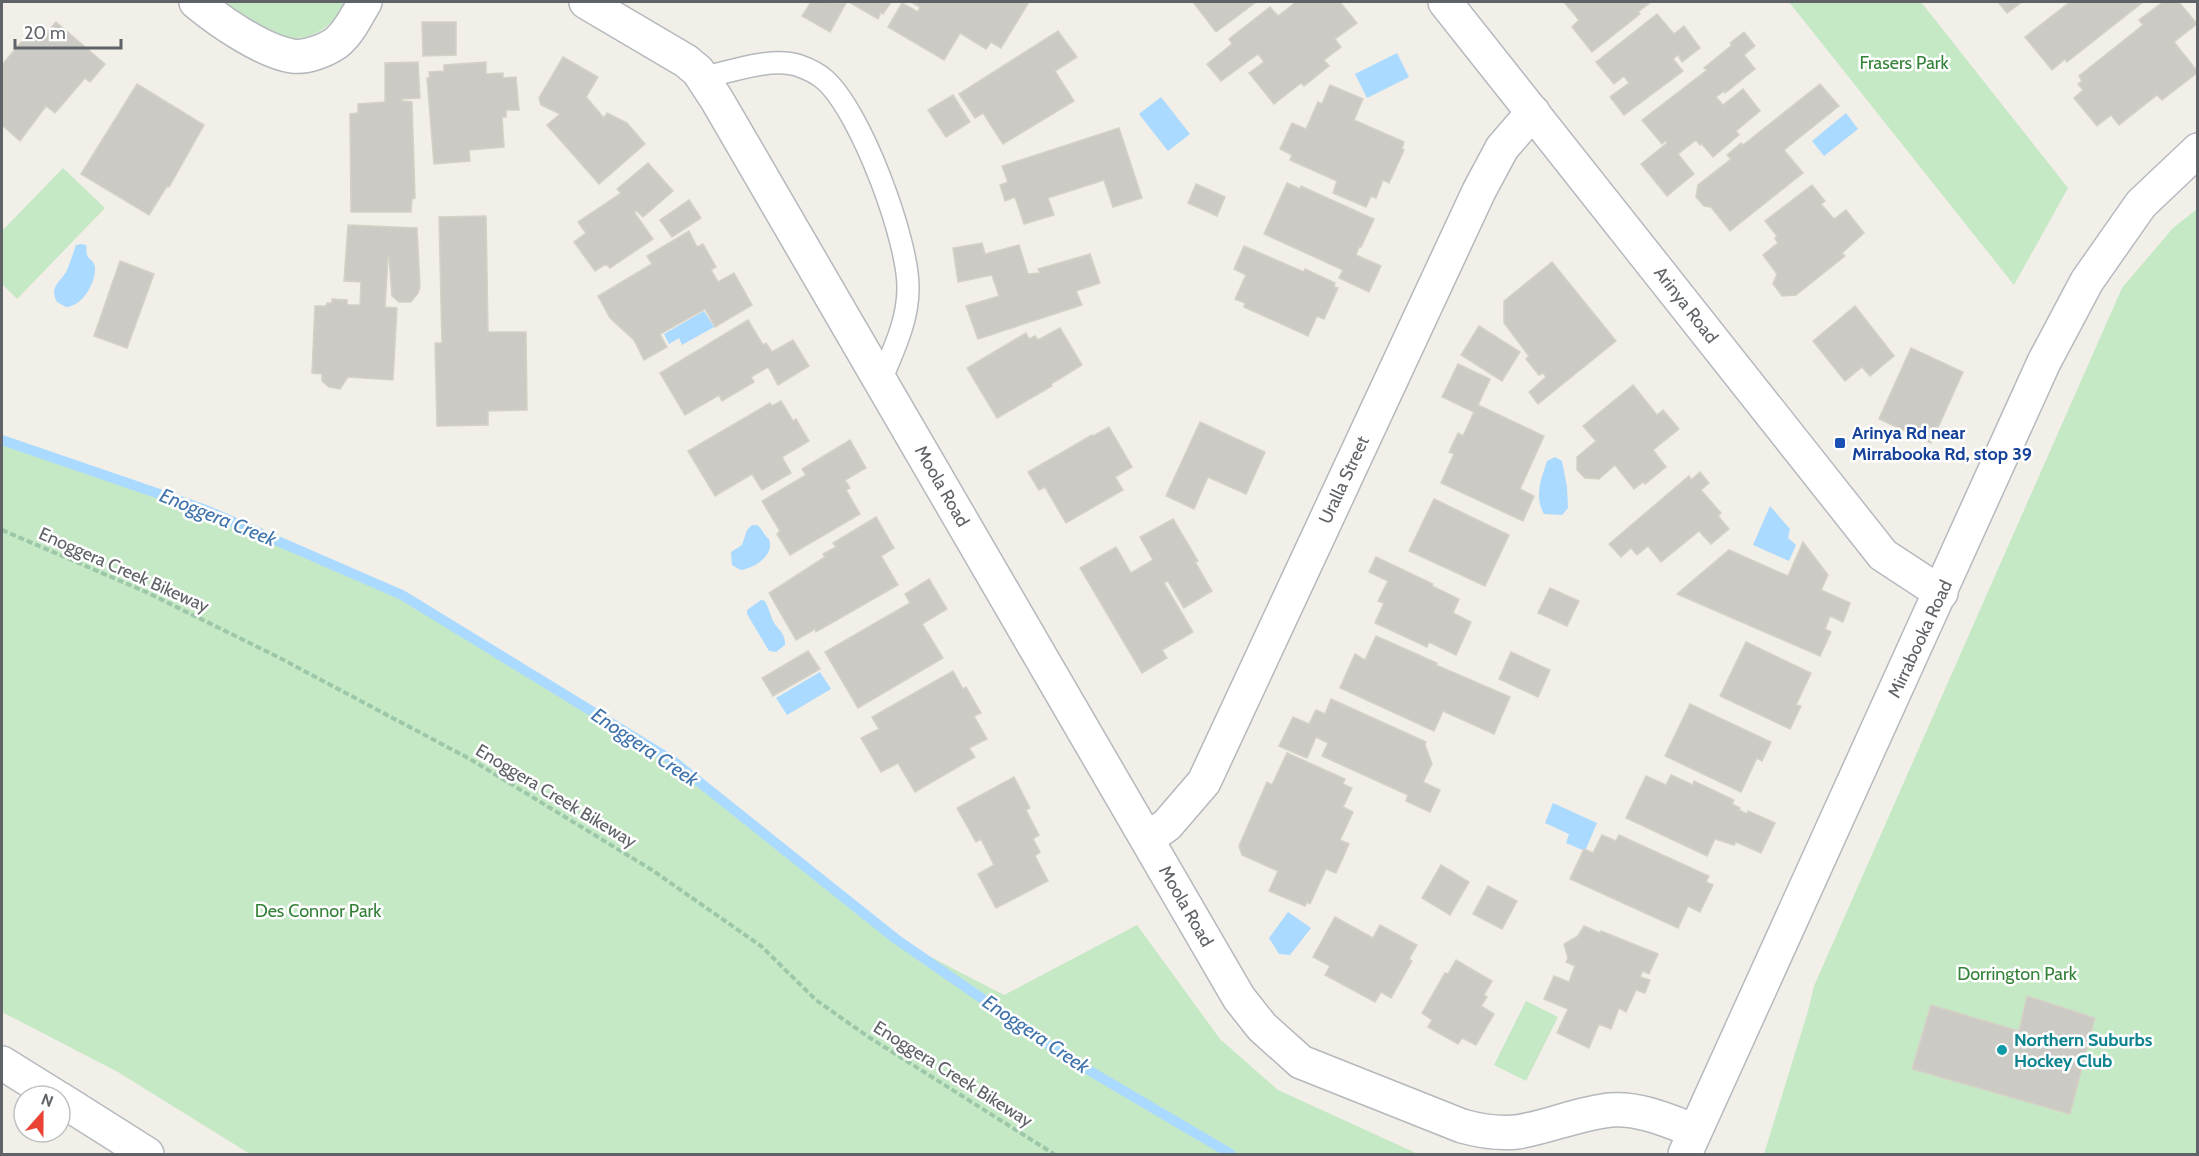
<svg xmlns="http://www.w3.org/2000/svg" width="2199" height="1156" viewBox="0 0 2199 1156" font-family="Cabin,sans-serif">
<rect width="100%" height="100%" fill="#f1efe8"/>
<g fill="#c5e8c5">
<path d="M217,2H348C306,65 267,32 217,2Z"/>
<path d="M1789,2H1921L2068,188L2014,285Z"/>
<path d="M63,168L105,208L17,299L2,284V231Z"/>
<path d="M2197,209V1154H1764L1808,1011L1814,986L2122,288L2173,228Z"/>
<path d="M2,440L206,510L402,595L673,761L896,939L1004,995L1137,925L1220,1039L1278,1090L1418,1154H250L118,1072L2,1012Z"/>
<path d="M1526,1001L1558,1017L1526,1081L1494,1065Z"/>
</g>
<g fill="#aadaff">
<path d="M1397,53L1409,77L1367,98L1355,74Z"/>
<path d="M1161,97L1190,134L1168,151L1139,114Z"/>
<path d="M1846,113L1858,129L1824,156L1812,141Z"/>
<path d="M81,244L86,245C87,248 86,252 87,255C89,260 94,260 95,267C96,282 83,306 66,307L57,302C49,288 59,283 66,272C70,264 73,253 76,245Z"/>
<path d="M704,311L714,327L682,345L679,338L669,344L664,334Z"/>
<path d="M1555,457L1562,461L1567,487L1568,508L1562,515L1544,514C1534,496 1541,480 1547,461Z"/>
<path d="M1770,506L1790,529L1788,538L1796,545L1789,561L1753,545Z"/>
<path d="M752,525H757C763,529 763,535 769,539C775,555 755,568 741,570L732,565L731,552L742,545L747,530Z"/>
<path d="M761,600L765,601C768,607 770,613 772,619C776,629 786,632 785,645L776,652L769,651L747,614V610Z"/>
<path d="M820,672L831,689L787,715L776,698Z"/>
<path d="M1553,803L1597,823L1585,851L1566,843L1569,834L1545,823Z"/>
<path d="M1288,912L1311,928L1290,955L1279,954L1269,938Z"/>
</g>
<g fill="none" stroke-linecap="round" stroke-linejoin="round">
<path stroke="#aadaff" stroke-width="10" d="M2,440L206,510L402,595L673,761L896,939L1068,1058L1231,1154"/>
</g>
<g fill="#cccac5" stroke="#d6d1c6" stroke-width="1.5">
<path d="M811,2L846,3L830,32L802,16Z"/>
<path d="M849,2H891L883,14L881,12L878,19Z"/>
<path d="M911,2H1029L1001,48L991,42L986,49L960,33L944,60L888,27L902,3L918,12L920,7Z"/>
<path d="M1193,2H1256L1216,32Z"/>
<path d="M1296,2H1340L1357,23L1335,39L1341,47L1324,60L1329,66L1304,86L1301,83L1274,104L1249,73L1264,62L1258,54L1221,81L1207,64L1232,44L1229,39L1270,7L1278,16Z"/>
<path d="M1564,2H1651L1638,12L1640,14L1592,52L1572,27L1579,20Z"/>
<path d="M1998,2H2022L2007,13Z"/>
<path d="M2070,2H2143L2067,62L2065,59L2052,70L2025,37Z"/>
<path d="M2163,2H2179L2197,24L2174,42L2198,72L2162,100L2157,95L2119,125L2111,115L2097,126L2074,98L2083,90L2078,84L2082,81L2079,76L2143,25L2139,20Z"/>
<path d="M1657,14L1674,34L1684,26L1700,48L1682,62L1678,55L1673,59L1683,71L1624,115L1610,97L1629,83L1624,76L1614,84L1596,62Z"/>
<path d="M56,22L105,64L90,82L85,78L55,113L46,106L20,141L2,125V65L30,31L40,40Z"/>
<path d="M422,22H456V55L423,56Z"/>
<path d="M1058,31L1077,57L1055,71L1074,101L1003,144L983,113L975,118L959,94Z"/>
<path d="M1744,32L1755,46L1744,55L1755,69L1725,93L1724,91L1716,97L1723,105L1743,89L1760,111L1736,131L1739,135L1713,157L1702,144L1700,145L1696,140L1678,154L1694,174L1667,196L1641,164L1667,143L1665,141L1662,144L1642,120L1707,70L1704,68L1732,45L1730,43Z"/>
<path d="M563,57L598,77L586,97L604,118L607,113L627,123L645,144L599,184L547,125L560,114L541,105L539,98Z"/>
<path d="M418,62L420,98L402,99V101L412,102L415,198L412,199L411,212H351L350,114L358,113V104L385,102V63Z"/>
<path d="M486,62V74L503,73V78L516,77L519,110H506V117H502L504,147L469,150L470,161L434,164L427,78H430L429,72L444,71V65Z"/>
<path d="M137,84L204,125L169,187L167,186L149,215L81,174Z"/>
<path d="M1820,84L1839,106L1784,150L1803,173L1730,231L1711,207L1704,206L1696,197L1698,185L1731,159L1727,155L1741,143L1743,145Z"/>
<path d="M1330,85L1363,99L1354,120L1404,142L1402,149L1404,150L1389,183L1383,180L1376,198L1371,196L1366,207L1333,193L1337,181L1290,160L1292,155L1280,149L1292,123L1306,129L1318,102L1322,104Z"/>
<path d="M953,95L970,122L946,137L928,110Z"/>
<path d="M1119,128L1142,198L1113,207L1104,180L1048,198L1054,215L1024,224L1015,197L1005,201L1000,185L1008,182L1002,166Z"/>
<path d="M648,163L673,191L643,217L637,211L634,212L653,239L610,268L606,264L595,271L574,242L586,233L578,222L621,193L617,189Z"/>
<path d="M1287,183L1300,189L1301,186L1374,219L1361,247H1359L1356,255L1381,266L1369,292L1339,278L1343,270L1264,234Z"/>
<path d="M1196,184L1225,197L1217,216L1188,203Z"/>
<path d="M1812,185L1825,201L1821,204L1834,219L1846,210L1864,233L1842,253L1845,256L1796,295L1782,296L1773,284L1777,274L1763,255L1778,243L1775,238L1777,236L1765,221Z"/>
<path d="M689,200L701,218L672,237L660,220Z"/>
<path d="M486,216L488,332H526L527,410L488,411V425L437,426L435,343H442L439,217Z"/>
<path d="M348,225L417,228L420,287L418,293L411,302H399L392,296L389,257H388L385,307L397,308L393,380L348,377L340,389L329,387L322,381V374L312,373L315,306H326L327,303H332V299L347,300V305H360L361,282L344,281Z"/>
<path d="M689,231L697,247L703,244L716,267L711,270L718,282L734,273L752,305L715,327L705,309L660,334L667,347L644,360L634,340L610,318L598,296L652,264L647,256Z"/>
<path d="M982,243L985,254L1019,245L1028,274L1040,273L1038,269L1090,254L1100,283L1076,291L1082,305L978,339L966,306L999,296L992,275L958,282L953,248Z"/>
<path d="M1244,246L1304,272L1305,269L1335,283L1334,287L1338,288L1324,319L1317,316L1308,336L1244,307L1245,303L1235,299L1246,275L1234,269Z"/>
<path d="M120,261L154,274L127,348L94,336Z"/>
<path d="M1552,262L1616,341L1538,404L1529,392L1546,377L1543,373L1539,375L1526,359L1529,356L1504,323V301Z"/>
<path d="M1855,306L1894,356L1870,376L1862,367L1845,381L1813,341Z"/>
<path d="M748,320L763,345L766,343L772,352L793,340L809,366L778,385L768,367L751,377L754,382L722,401L719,395L685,415L660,373Z"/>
<path d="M1479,326L1520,352L1502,381L1461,355Z"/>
<path d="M1060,328L1082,365L1051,384L1052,386L997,418L967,368L1026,333L1029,339L1035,336L1038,340Z"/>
<path d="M1911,348L1963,372L1931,443L1879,419Z"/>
<path d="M1458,364L1490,379L1478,405L1544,436L1520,489L1534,496L1523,521L1441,483L1454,454L1449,452L1458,433L1463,436L1474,412L1442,397Z"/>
<path d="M1633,385L1657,415L1663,410L1679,429L1653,450L1666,467L1645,484L1643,482L1634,489L1615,465L1599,479L1585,478L1577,470V457L1596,441L1583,426Z"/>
<path d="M781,401L793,421L796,419L809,441L782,457L791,473L762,490L752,474L715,496L688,451L770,403L772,406Z"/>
<path d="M1200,422L1265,452L1246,494L1208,477L1194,509L1166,496Z"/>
<path d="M1109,427L1132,467L1115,477L1123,490L1066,523L1045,487L1039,490L1028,472L1092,435L1093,436Z"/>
<path d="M850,440L866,468L845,480L850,488L846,490L860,514L790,555L777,534L780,531L762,501L806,475L802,469Z"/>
<path d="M1700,472L1709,483L1701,490L1721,513L1718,516L1729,529L1711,544L1699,531L1661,562L1648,546L1637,555L1631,548L1621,557L1609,544L1689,476L1691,480Z"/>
<path d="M1434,499L1509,535L1485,586L1409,551Z"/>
<path d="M876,517L894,548L881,556L898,585L816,632L815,629L796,640L769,593L825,557L823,554L836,547L833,543Z"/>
<path d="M1173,519L1198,561L1195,562L1212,591L1184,608L1168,581L1164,583L1193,632L1162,650L1167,658L1142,673L1080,568L1116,547L1131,573L1153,560L1140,537Z"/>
<path d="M1803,542L1828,575L1821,590L1850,603L1843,622L1830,616L1825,629L1831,632L1820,656L1677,594L1729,550L1788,576Z"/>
<path d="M1376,557L1433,584L1432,586L1459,599L1453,613L1471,622L1456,655L1429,642L1427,647L1375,623L1384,603L1378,601L1388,581L1369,572Z"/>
<path d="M929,579L947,609L922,624L943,658L858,708L825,652L910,603L905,594Z"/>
<path d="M1550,588L1579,601L1567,626L1538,613Z"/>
<path d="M1376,636L1437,663L1436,665L1510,697L1494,734L1443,711L1434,731L1340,688L1355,654L1365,660Z"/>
<path d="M1746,642L1811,673L1796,705L1801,706L1790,729L1720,696Z"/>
<path d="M808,651L820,669L773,696L762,678Z"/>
<path d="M1511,652L1550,670L1538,697L1499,679Z"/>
<path d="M953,671L963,689L966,687L981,713L974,716L987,739L969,748L975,757L915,792L898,763L881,772L861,738L879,729L872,717Z"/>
<path d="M1331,699L1426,742L1425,745L1432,764L1423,782L1440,790L1430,812L1406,801L1408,795L1322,756L1328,743L1316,737L1307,758L1279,746L1293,717L1309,724L1316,710L1325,714Z"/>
<path d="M1690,704L1771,742L1762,761L1757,758L1741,792L1665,756Z"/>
<path d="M1287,753L1345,779L1343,784L1352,788L1343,807L1353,812L1340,840L1349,844L1336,873L1326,869L1310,904L1307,902L1305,906L1269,891L1278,871L1242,855L1239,846L1267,782L1272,785Z"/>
<path d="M1671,775L1693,785L1694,781L1734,800L1732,804L1740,808L1739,810L1747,814L1748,811L1775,823L1761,853L1736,842L1734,845L1715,839L1707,856L1626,818L1646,776L1666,785Z"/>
<path d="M1014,777L1030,808L1026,810L1039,835L1033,839L1040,852L1035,856L1048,881L996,908L978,874L994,865L981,839L976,842L957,808Z"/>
<path d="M1602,835L1616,841L1619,835L1709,876L1706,882L1713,885L1700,912L1688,906L1678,928L1570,879L1584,849L1593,853Z"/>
<path d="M1441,865L1469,882L1450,915L1422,898Z"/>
<path d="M1488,886L1517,901L1502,929L1473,914Z"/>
<path d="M1335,917L1373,938L1380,925L1417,945L1409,959L1412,961L1391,998L1381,992L1375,1002L1325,975L1330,966L1313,957Z"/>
<path d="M1584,926L1600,933L1601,931L1658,954L1649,974L1643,971L1640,977L1650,980L1645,993L1636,990L1626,1012L1619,1008L1611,1029L1599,1024L1589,1048L1557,1033L1568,1009L1544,999L1554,976L1569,982L1575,966L1566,962L1568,958L1564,944L1578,936Z"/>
<path d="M1456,960L1492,981L1484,995L1487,997L1481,1006L1494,1014L1476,1045L1462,1038L1458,1044L1428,1027L1432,1020L1422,1013L1445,973L1448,974Z"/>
<path d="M2027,996L2095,1018L2070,1114L1912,1069L1931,1005L2019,1031Z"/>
</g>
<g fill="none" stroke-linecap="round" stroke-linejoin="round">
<defs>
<path id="lane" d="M702,78C729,72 770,57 797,65C806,68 817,73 825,80C861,112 909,241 908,289C908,321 893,351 881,380"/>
<g id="street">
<path d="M196,2C219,21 262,51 292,56C305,58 325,51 336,43C349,33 357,15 365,2"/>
<path d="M586,2L686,61L698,71L717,100L1239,998L1262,1027L1301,1062L1462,1126C1480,1131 1498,1134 1517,1132C1549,1127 1579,1113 1611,1110C1640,1108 1669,1121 1695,1131"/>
<path d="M1147,839L1167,825L1204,782L1479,191L1502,148L1533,112"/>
</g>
<g id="secondary">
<path d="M1445,2L1883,555L1941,593"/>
<path d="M2,1063L55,1096"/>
<path d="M60,1099L147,1154"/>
<path d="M1685,1154L2044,362L2087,281L2141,204L2198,150"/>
</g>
</defs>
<use href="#lane" stroke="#b5b8bc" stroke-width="24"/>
<use href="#street" stroke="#b5b8bc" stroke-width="36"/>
<use href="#secondary" stroke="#b6babf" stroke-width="36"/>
<path stroke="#9cc7a9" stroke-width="4" stroke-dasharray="6 3" stroke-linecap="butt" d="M2,530L146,592L276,656L470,759L652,870L761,946L816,1000L867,1036L1054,1154"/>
<use href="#lane" stroke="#fff" stroke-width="21"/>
<use href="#street" stroke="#fff" stroke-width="33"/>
<use href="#secondary" stroke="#fff" stroke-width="33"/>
</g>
<rect fill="#1a4fb4" stroke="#fff" stroke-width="2" x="1834" y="437" width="12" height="12" rx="3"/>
<circle fill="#0f9aa8" stroke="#fff" stroke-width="2" cx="2002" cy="1050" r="6"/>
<g text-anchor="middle" stroke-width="5" stroke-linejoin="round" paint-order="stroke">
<g font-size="18" fill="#348238" stroke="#fff">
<text x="1904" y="69">Frasers Park</text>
<text x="318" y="917">Des Connor Park</text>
<text x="2017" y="980">Dorrington Park</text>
</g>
<g font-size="18" fill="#5f6368" stroke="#fff">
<text transform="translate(1686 305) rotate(52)" y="6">Arinya Road</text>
<text transform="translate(1344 480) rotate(-65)" y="6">Uralla Street</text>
<text transform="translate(942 486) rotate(60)" y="6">Moola Road</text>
<text transform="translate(124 570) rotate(24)" y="6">Enoggera Creek Bikeway</text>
<text transform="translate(1920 639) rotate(-65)" y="6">Mirrabooka Road</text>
<text transform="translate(556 796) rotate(31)" y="6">Enoggera Creek Bikeway</text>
<text transform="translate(1186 906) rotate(60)" y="6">Moola Road</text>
<text transform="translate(953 1074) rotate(32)" y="6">Enoggera Creek Bikeway</text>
</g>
<g font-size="18" font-weight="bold" fill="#164399" stroke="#fff" text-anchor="start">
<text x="1852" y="439">Arinya Rd near<tspan x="1852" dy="21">Mirrabooka Rd, stop 39</tspan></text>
</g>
<g font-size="18" font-weight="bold" fill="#0d838f" stroke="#fff" text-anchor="start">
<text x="2014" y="1046">Northern Suburbs<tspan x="2014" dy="21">Hockey Club</tspan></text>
</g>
<g font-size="20" font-style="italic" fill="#4174aa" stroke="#fff">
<text transform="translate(218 517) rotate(22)" y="7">Enoggera Creek</text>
<text transform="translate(645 747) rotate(34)" y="7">Enoggera Creek</text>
<text transform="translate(1036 1034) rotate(34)" y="7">Enoggera Creek</text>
</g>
</g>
<rect width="2199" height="1156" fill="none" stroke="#5f6368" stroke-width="6"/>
<g transform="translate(42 1114) rotate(21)"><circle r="28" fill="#ffffff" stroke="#bfc1c3" stroke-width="1.5"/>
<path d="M0-4.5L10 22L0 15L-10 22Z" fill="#ea4335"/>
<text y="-9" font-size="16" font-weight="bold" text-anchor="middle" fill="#5f6368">N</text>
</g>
<path d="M15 39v9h106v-9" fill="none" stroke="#5f6368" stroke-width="3"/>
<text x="24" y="39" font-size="18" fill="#5f6368" stroke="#ffffff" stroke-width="4.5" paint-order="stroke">20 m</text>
</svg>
